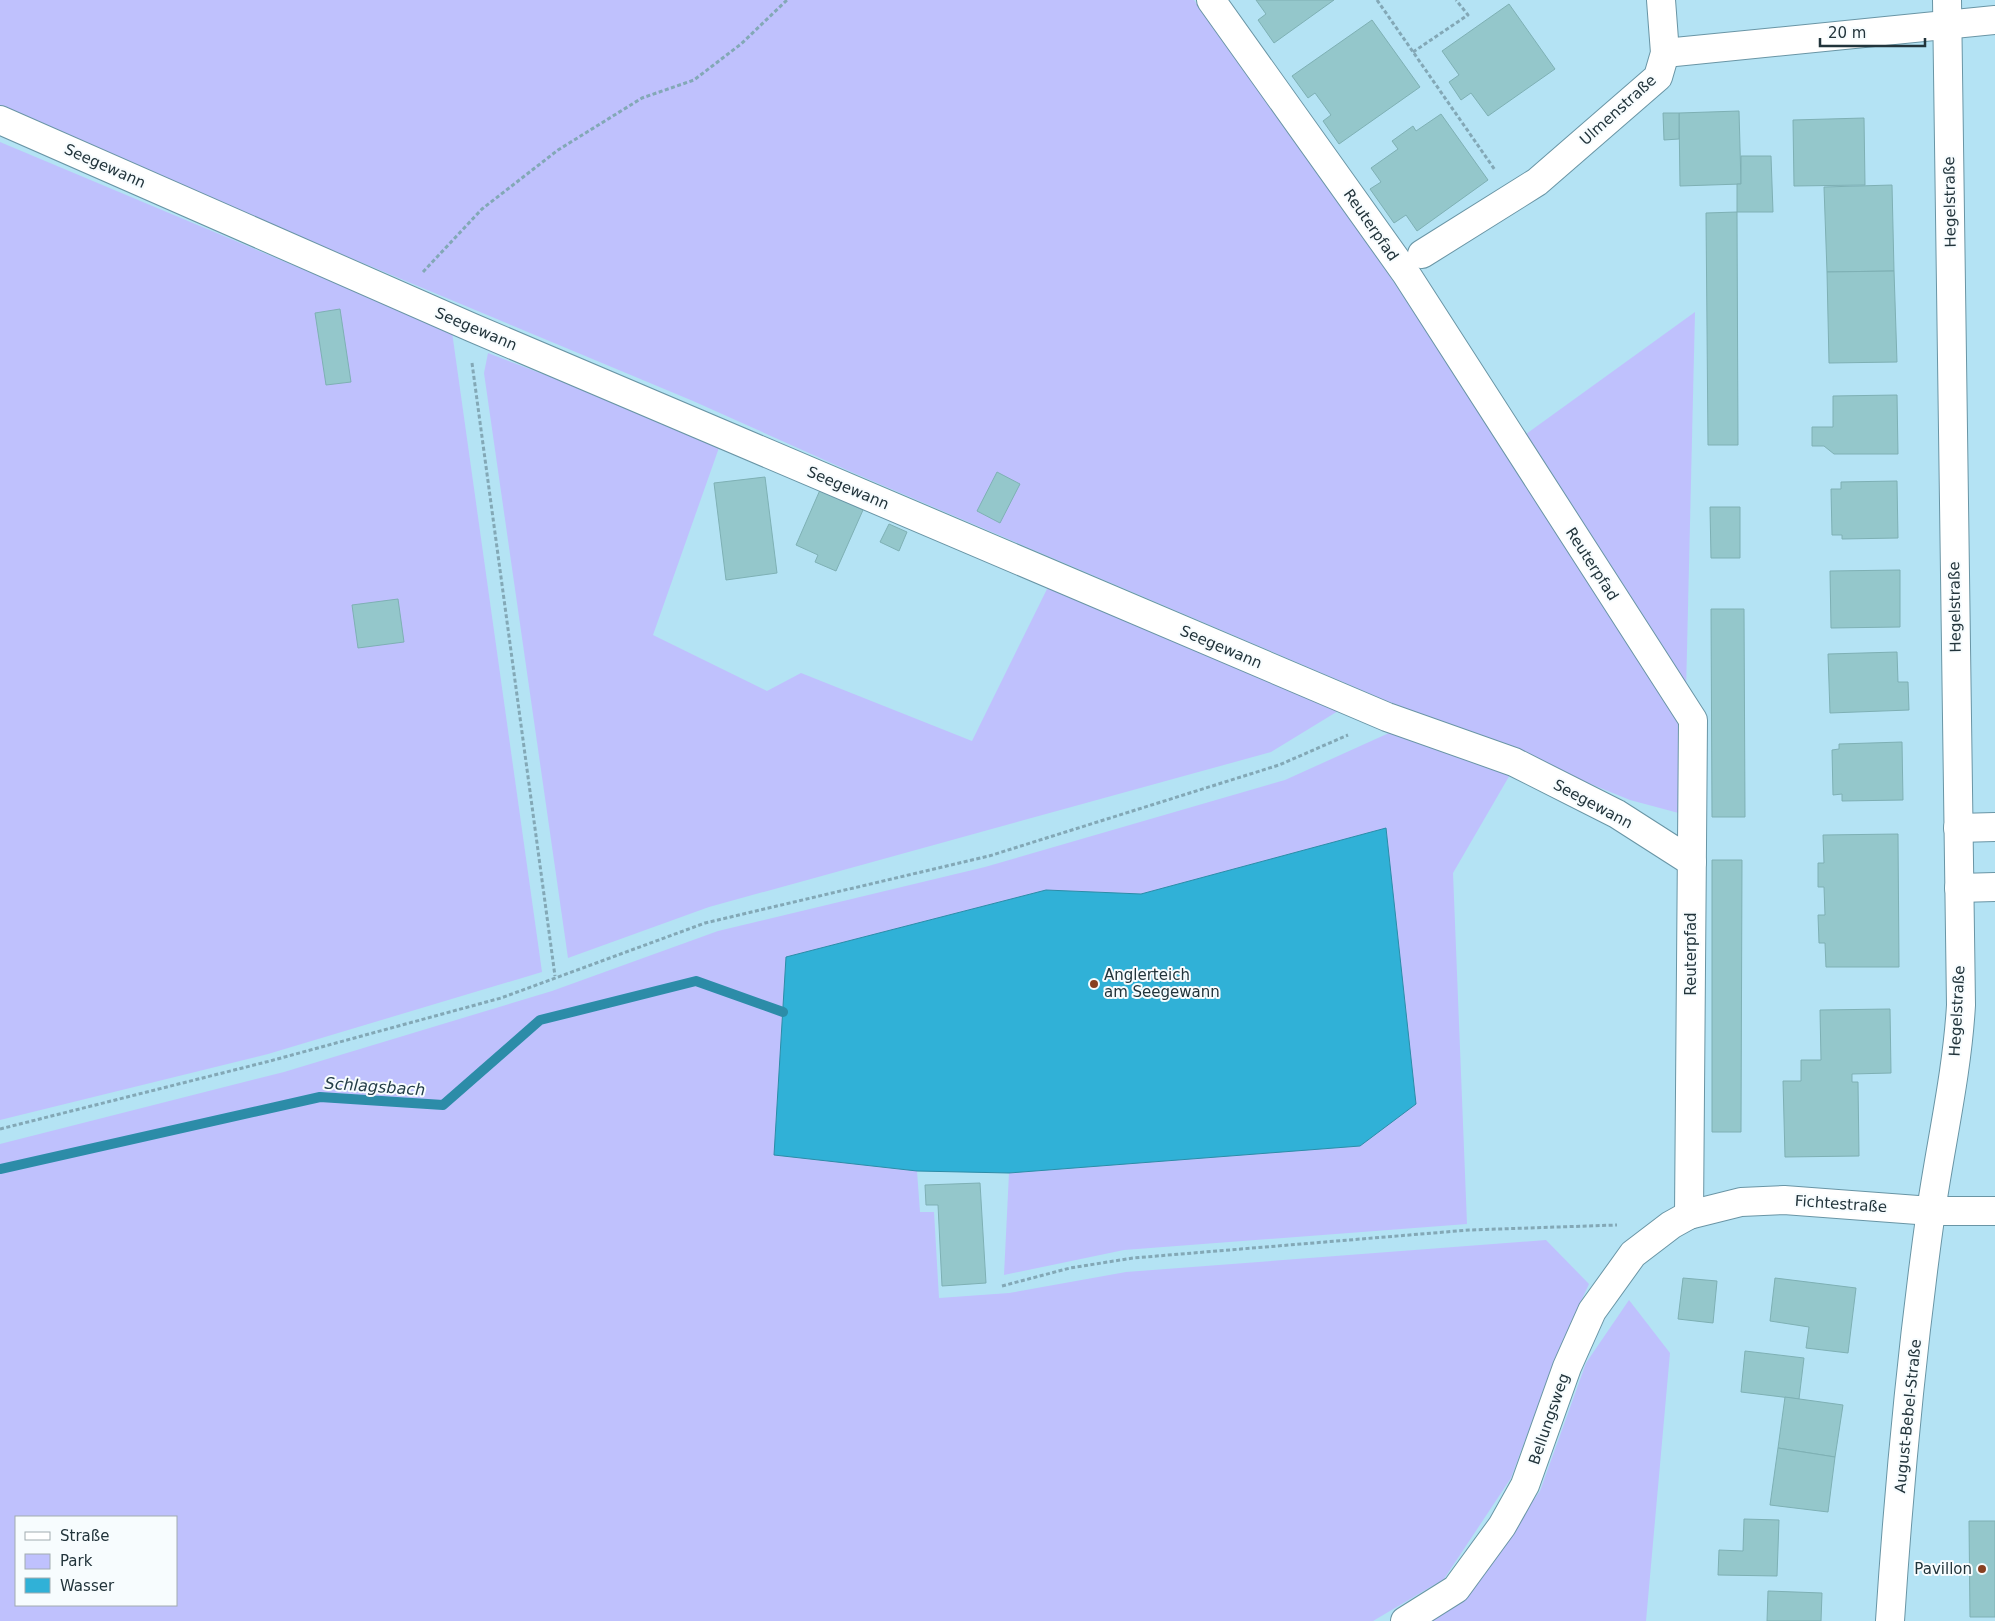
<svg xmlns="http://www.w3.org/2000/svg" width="1995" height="1621" viewBox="0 0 1995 1621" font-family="'DejaVu Sans',sans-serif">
<rect width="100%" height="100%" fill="#b4e3f4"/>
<g fill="#bfc1fd" fill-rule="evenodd">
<path d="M0,0H1194L1341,202L1686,725V815L1630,800L1394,704L849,471L693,401L152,175L0,105Z"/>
<path d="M0,142L452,332L542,972L268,1054L0,1120Z"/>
<path d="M1695,312L1686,692L1522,437Z"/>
<path d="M488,353L721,442L653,635L767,691L801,673L972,741L1050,583L1343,708L1271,752L709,907L568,958L484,373Z"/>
<path d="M1389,733L1511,773L1453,873L1467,1224L1124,1250L1004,1275L1009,1173L1176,1160L1386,828L1141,894L1046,890L786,957L774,1154L917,1171L920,1212H934L939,1298L1009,1293L1126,1272L1546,1240L1589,1284L1559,1349L1511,1478L1444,1579L1373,1621H0V1144L284,1072L552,991L718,931L985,867L1285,780ZM16,1517H176V1605H16Z"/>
<path d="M1629,1300L1670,1353L1646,1621H1426L1462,1601L1540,1491L1586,1363Z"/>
</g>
<path fill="#30b1d7" stroke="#2c8ca8" d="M1386,828L1416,1104L1360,1146L1009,1173L917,1171L774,1155L786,957L1046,890L1141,894Z"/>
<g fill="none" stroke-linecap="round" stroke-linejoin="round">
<path stroke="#2c8ca8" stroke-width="10" d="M0,1169L320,1097L443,1105L540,1020L696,981L783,1012"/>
</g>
<g fill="#94c7cb" stroke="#7eb0b4">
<path d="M1256,0H1334L1274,43L1258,20L1266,14Z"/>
<path d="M1509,4L1555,69L1488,116L1471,93L1461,100L1449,82L1459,75L1442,51Z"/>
<path d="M1372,20L1420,87L1339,144L1323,121L1331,115L1315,93L1308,98L1292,76Z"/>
<path d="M1739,111L1741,184L1680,186L1679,113Z"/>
<path d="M1663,113H1679V139L1664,140Z"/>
<path d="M1441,114L1488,180L1417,231L1406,215L1394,223L1370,189L1381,182L1371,168L1398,149L1392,141L1413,126L1416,131Z"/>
<path d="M1864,118L1865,185L1794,186L1793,120Z"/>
<path d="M1741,156H1771L1773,212H1737V184H1741Z"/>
<path d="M1892,185L1894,271L1827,272L1824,187Z"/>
<path d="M1737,212L1738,445H1708L1706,213Z"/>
<path d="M1894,271L1897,362L1829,363L1827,272Z"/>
<path d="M340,309L351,382L326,385L315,313Z"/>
<path d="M1897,395L1898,454H1834L1824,446H1812V427H1833V396Z"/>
<path d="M997,472L1020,484L1000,523L977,511Z"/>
<path d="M765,477L777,573L726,580L714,483Z"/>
<path d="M1897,481L1898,538L1842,539V535H1832L1831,489H1841V482Z"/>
<path d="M820,490L863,510L836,571L815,562L818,555L796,545Z"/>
<path d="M1710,507H1740V558H1711Z"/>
<path d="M889,524L907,532L899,551L880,542Z"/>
<path d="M1900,570V627L1831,628L1830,571Z"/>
<path d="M398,599L404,642L358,648L352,605Z"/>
<path d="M1711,609H1744L1745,817H1712Z"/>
<path d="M1897,652L1898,682H1908L1909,710L1830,713L1828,654Z"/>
<path d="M1902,742L1903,800L1842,801V794L1833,795L1832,750L1839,749V744Z"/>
<path d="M1898,834L1899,967H1826L1825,943H1819L1818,915H1825L1824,887H1818V863H1824L1823,835Z"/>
<path d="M1712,860H1742L1741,1132H1712Z"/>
<path d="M1890,1009L1891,1073L1852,1074V1082H1858L1859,1156L1785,1157L1783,1081H1801V1060H1821L1820,1010Z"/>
<path d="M980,1183L986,1283L942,1286L938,1205H926L925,1185Z"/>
<path d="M1683,1278L1717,1281L1713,1323L1678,1319Z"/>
<path d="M1775,1278L1856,1288L1848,1353L1806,1348L1809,1327L1770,1321Z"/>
<path d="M1745,1351L1804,1358L1799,1399L1741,1392Z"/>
<path d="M1785,1397L1843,1405L1835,1457L1778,1448Z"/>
<path d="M1778,1448L1835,1457L1828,1512L1770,1505Z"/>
<path d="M1744,1519L1779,1520L1777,1576L1718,1575L1719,1550L1743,1551Z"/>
<path d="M1969,1521H1995V1617H1970Z"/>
<path d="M1768,1591L1822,1593L1821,1621H1767Z"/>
</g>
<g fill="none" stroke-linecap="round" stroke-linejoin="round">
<defs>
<g id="minor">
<path d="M1211,0L1405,272L1693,720L1689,1215"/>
<path d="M1665,53L1995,20"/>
<path d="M0,120L473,328L1387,717L1514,762L1617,814L1692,862"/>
<path d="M1422,254L1537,182L1658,77L1665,53L1661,0"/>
<path d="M1958,828L1995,827"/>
<path d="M1959,888L1995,887"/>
<path d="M1405,1621L1456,1589L1502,1526L1525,1485L1567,1367L1592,1311L1633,1254L1671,1225L1689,1215L1741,1202L1784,1200L1931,1211H1995"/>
<path d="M1890,1621C1899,1484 1912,1347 1931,1211C1941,1142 1957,1074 1961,1005L1947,0"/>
</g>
</defs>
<use href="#minor" stroke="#6995a5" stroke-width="30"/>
<g stroke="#83a8b6" stroke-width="3" stroke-dasharray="4 2.5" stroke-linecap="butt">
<path d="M1377,0L1495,170"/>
<path d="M1413,52L1468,15L1456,0"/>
<path d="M423,272L482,209L558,150L642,98L694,80L741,44L787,0"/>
<path d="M472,363L555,976"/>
<path d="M0,1129L270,1061L501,998L705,923L989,856L1279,765L1348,735"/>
<path d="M1002,1286L1070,1268L1133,1258L1469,1230L1617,1225"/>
</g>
<use href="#minor" stroke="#fff" stroke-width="28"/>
</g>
<g fill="#884020" stroke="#f7fcfe" stroke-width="2">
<circle cx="1094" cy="984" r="5"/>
<circle cx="1982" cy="1569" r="5"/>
</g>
<g text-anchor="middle" stroke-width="4" stroke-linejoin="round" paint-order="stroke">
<g font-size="15" fill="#22343b" stroke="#f7fcfe">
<text transform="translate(1618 110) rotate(-42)" y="5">Ulmenstraße</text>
<text transform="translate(105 166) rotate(24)" y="5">Seegewann</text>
<text transform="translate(1950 202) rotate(-91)" y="5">Hegelstraße</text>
<text transform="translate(1371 225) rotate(55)" y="5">Reuterpfad</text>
<text transform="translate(476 329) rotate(23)" y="5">Seegewann</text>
<text transform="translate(848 488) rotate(23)" y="5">Seegewann</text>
<text transform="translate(1592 564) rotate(57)" y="5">Reuterpfad</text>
<text transform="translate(1955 607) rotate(-91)" y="5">Hegelstraße</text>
<text transform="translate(1221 647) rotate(23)" y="5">Seegewann</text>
<text transform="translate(1593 804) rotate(28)" y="5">Seegewann</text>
<text transform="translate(1691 954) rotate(-90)" y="5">Reuterpfad</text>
<text transform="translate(1957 1011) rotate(-87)" y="5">Hegelstraße</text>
<text transform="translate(1841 1204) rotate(4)" y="5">Fichtestraße</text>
<text transform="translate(1908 1416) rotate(-84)" y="5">August-Bebel-Straße</text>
<text transform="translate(1549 1419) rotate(-71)" y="5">Bellungsweg</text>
</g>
<g font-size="15" fill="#22343b" stroke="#f7fcfe" text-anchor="start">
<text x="1104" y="980">Anglerteich<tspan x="1104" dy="17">am Seegewann</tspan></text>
<text x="1972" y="1574" text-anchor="end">Pavillon</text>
</g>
<g font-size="16" font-style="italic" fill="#243e48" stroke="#f7fcfe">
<text transform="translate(375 1086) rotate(4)" y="6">Schlagsbach</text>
</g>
</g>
<rect x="15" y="1516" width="162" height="90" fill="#f7fcfe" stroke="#a2acb0"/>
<rect x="25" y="1532" width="25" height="8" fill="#ffffff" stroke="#a2acb0"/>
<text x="60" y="1541" font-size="15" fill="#22343b">Straße</text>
<rect x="25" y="1554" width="25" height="15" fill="#bfc1fd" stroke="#a2acb0"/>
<text x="60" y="1566" font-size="15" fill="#22343b">Park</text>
<rect x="25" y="1578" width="25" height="15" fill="#30b1d7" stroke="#a2acb0"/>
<text x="60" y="1591" font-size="15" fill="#22343b">Wasser</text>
<path d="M1820 38v8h105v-8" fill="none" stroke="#22343b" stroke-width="2.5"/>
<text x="1828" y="38" font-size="15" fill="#22343b" stroke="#f7fcfe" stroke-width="4" paint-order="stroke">20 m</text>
</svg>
